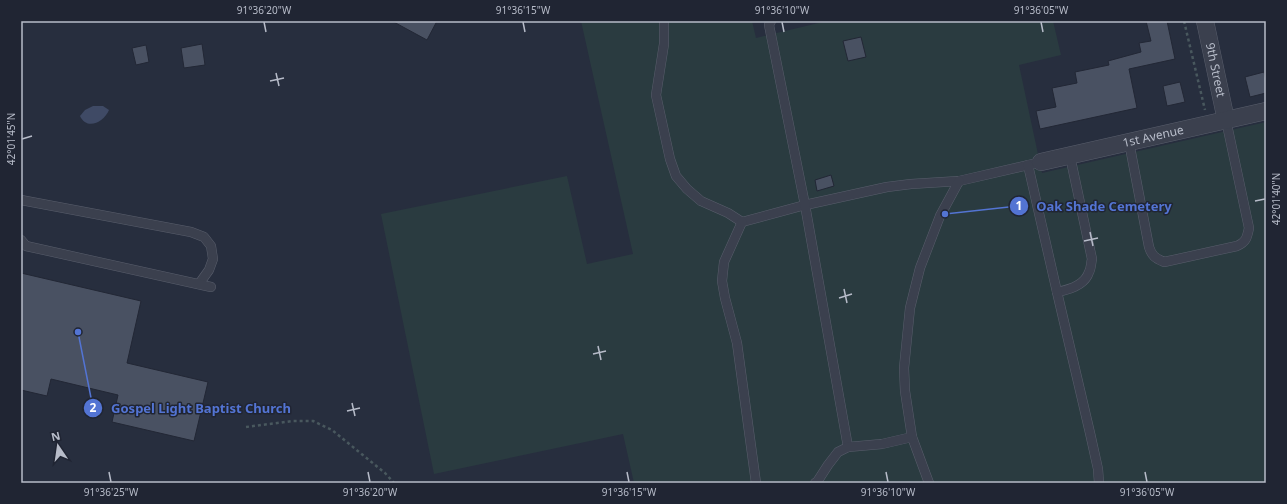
<svg xmlns="http://www.w3.org/2000/svg" width="1287" height="504" viewBox="0 0 1287 504" font-family="'Noto Sans',sans-serif">
<rect width="100%" height="100%" fill="#272e3e"/>
<path fill="#2a3b40" d="M581,21H752L756,38L827,21H1053L1061,55L1019,65L1042,173L1266,122V483H634L623,434L434,474L381,214L567,176L587,264L633,254Z"/>
<path fill="#3f4a65" d="M93,106H103L109,110C104,122 87,131 80,116L85,110Z"/>
<g fill="#495162" stroke="#222735">
<path d="M392,21H437L427,40Z"/>
<path d="M1146,21H1167L1175,59L1129,69L1137,108L1040,129L1036,111L1056,107L1052,88L1077,83L1075,72L1109,65L1108,61L1141,52L1139,43L1151,41Z"/>
<path d="M861,37L866,57L848,61L843,41Z"/>
<path d="M202,44L205,65L184,68L181,48Z"/>
<path d="M146,45L149,62L136,65L132,48Z"/>
<path d="M1264,72L1266,81V93L1250,97L1245,77Z"/>
<path d="M1180,82L1185,102L1167,106L1163,86Z"/>
<path d="M831,175L834,186L817,191L815,180Z"/>
<path d="M21,273L141,301L127,363L208,382L194,441L112,422L118,395L51,379L47,396L21,390Z"/>
</g>
<g fill="none" stroke-linecap="round" stroke-linejoin="round">
<defs>
<g id="service">
<path d="M664,21V44L656,95L670,159L676,176L687,189L701,201L728,213L742,222L805,205L887,187L911,184L959,181L1041,162"/>
<path d="M771,21L769,25L805,205L848,447"/>
<path d="M1129,142L1149,247C1152,256 1155,258 1164,262L1237,246C1246,242 1247,238 1249,228L1226,120"/>
<path d="M1070,156L1092,259C1091,263 1091,269 1089,272C1085,285 1068,290 1057,292L1090,433L1098,469L1099,483"/>
<path d="M1028,165L1057,292"/>
<path d="M21,200L191,232L204,237L211,246L213,259L209,270L199,284"/>
<path d="M742,222L724,262L722,281L725,298L737,343L756,483"/>
<path d="M21,240L26,246L211,287"/>
<path d="M912,437L929,483"/>
<path d="M815,483L817,482L828,465L838,452L848,447L882,444L912,437L905,391L904,368L910,308L920,268L940,216L959,181"/>
</g>
<g id="minor">
<path id="s1" d="M1205,21L1226,120"/>
<path id="s2" d="M1041,162L1266,111"/>
</g>
</defs>
<use href="#service" stroke="#595e6c" stroke-width="10"/>
<use href="#minor" stroke="#595e6c" stroke-width="18"/>
<g stroke="#49585e" stroke-width="2.5" stroke-dasharray="3 3" stroke-linecap="butt">
<path d="M1184,21L1205,110"/>
<path d="M246,427L293,421H313L332,430L385,473L394,483"/>
</g>
<use href="#service" stroke="#3b404e" stroke-width="9"/>
<use href="#minor" stroke="#3b404e" stroke-width="17"/>
</g>
<path fill="none" stroke="#b7bcc9" stroke-width="1.5" d="M264,22L266,32M523,22L525,32M782,22L784,32M1041,22L1043,32M276,73L279,86M270,81L284,78M22,139L32,136M1255,201L1265,199M1090,232L1093,246M1084,241L1098,238M844,289L847,303M839,298L852,294M598,346L601,360M593,354L606,351M352,403L355,416M347,411L360,408M109,472L111,482M368,472L370,482M627,472L629,482M886,472L888,482M1145,472L1147,482"/>
<g text-anchor="middle" stroke-width="3" stroke-linejoin="round" paint-order="stroke">
<g font-size="12" fill="#b7bcc9" stroke="#202533">
<text dy="4" stroke="none"><textPath href="#s1" startOffset="50">9th Street</textPath></text>
<text dy="4" stroke="none"><textPath href="#s2" startOffset="115">1st Avenue</textPath></text>
</g>
</g>
<path fill="none" stroke="#5374d3" stroke-width="1.5" d="M945 214L1019 206M78 332L93 408"/>
<g fill="#5374d3" stroke="#202533" stroke-width="1.5">
<circle cx="945" cy="214" r="4"/>
<circle cx="78" cy="332" r="4"/>
<circle cx="1019" cy="206" r="10"/>
<circle cx="93" cy="408" r="10"/>
</g>
<g font-size="12" text-anchor="middle" font-weight="bold" fill="#fff">
<text x="1019" y="210">1</text>
<text x="93" y="412">2</text>
</g>
<g font-size="13" text-anchor="middle" font-weight="bold" fill="#5374d3" stroke="#202533" stroke-width="3" stroke-linejoin="round" paint-order="stroke">
<text x="1104" y="211">Oak Shade Cemetery</text>
<text x="201" y="413">Gospel Light Baptist Church</text>
</g>
<rect width="1287" height="504" fill="none" stroke="#202533" stroke-width="44"/>
<g transform="translate(58 446) rotate(347)" stroke="#202533" stroke-width="3" paint-order="stroke">
<path d="M0-3L7 15L0 10L-7 15Z" fill="#b7bcc9"/>
<text y="-6" font-size="11" font-weight="bold" text-anchor="middle" fill="#b7bcc9">N</text>
</g>
<rect x="22" y="22" width="1243" height="460" fill="none" stroke="#b7bcc9" stroke-width="1.5"/>
<g font-size="10" text-anchor="middle" fill="#b7bcc9">
<text x="264" y="14">91°36'20"W</text>
<text x="523" y="14">91°36'15"W</text>
<text x="782" y="14">91°36'10"W</text>
<text x="1041" y="14">91°36'05"W</text>
<text transform="translate(11 139) rotate(-90)" y="4">42°01'45"N</text>
<text transform="translate(1276 199) rotate(-90)" y="4">42°01'40"N</text>
<text x="111" y="496">91°36'25"W</text>
<text x="370" y="496">91°36'20"W</text>
<text x="629" y="496">91°36'15"W</text>
<text x="888" y="496">91°36'10"W</text>
<text x="1147" y="496">91°36'05"W</text>
</g>
</svg>
